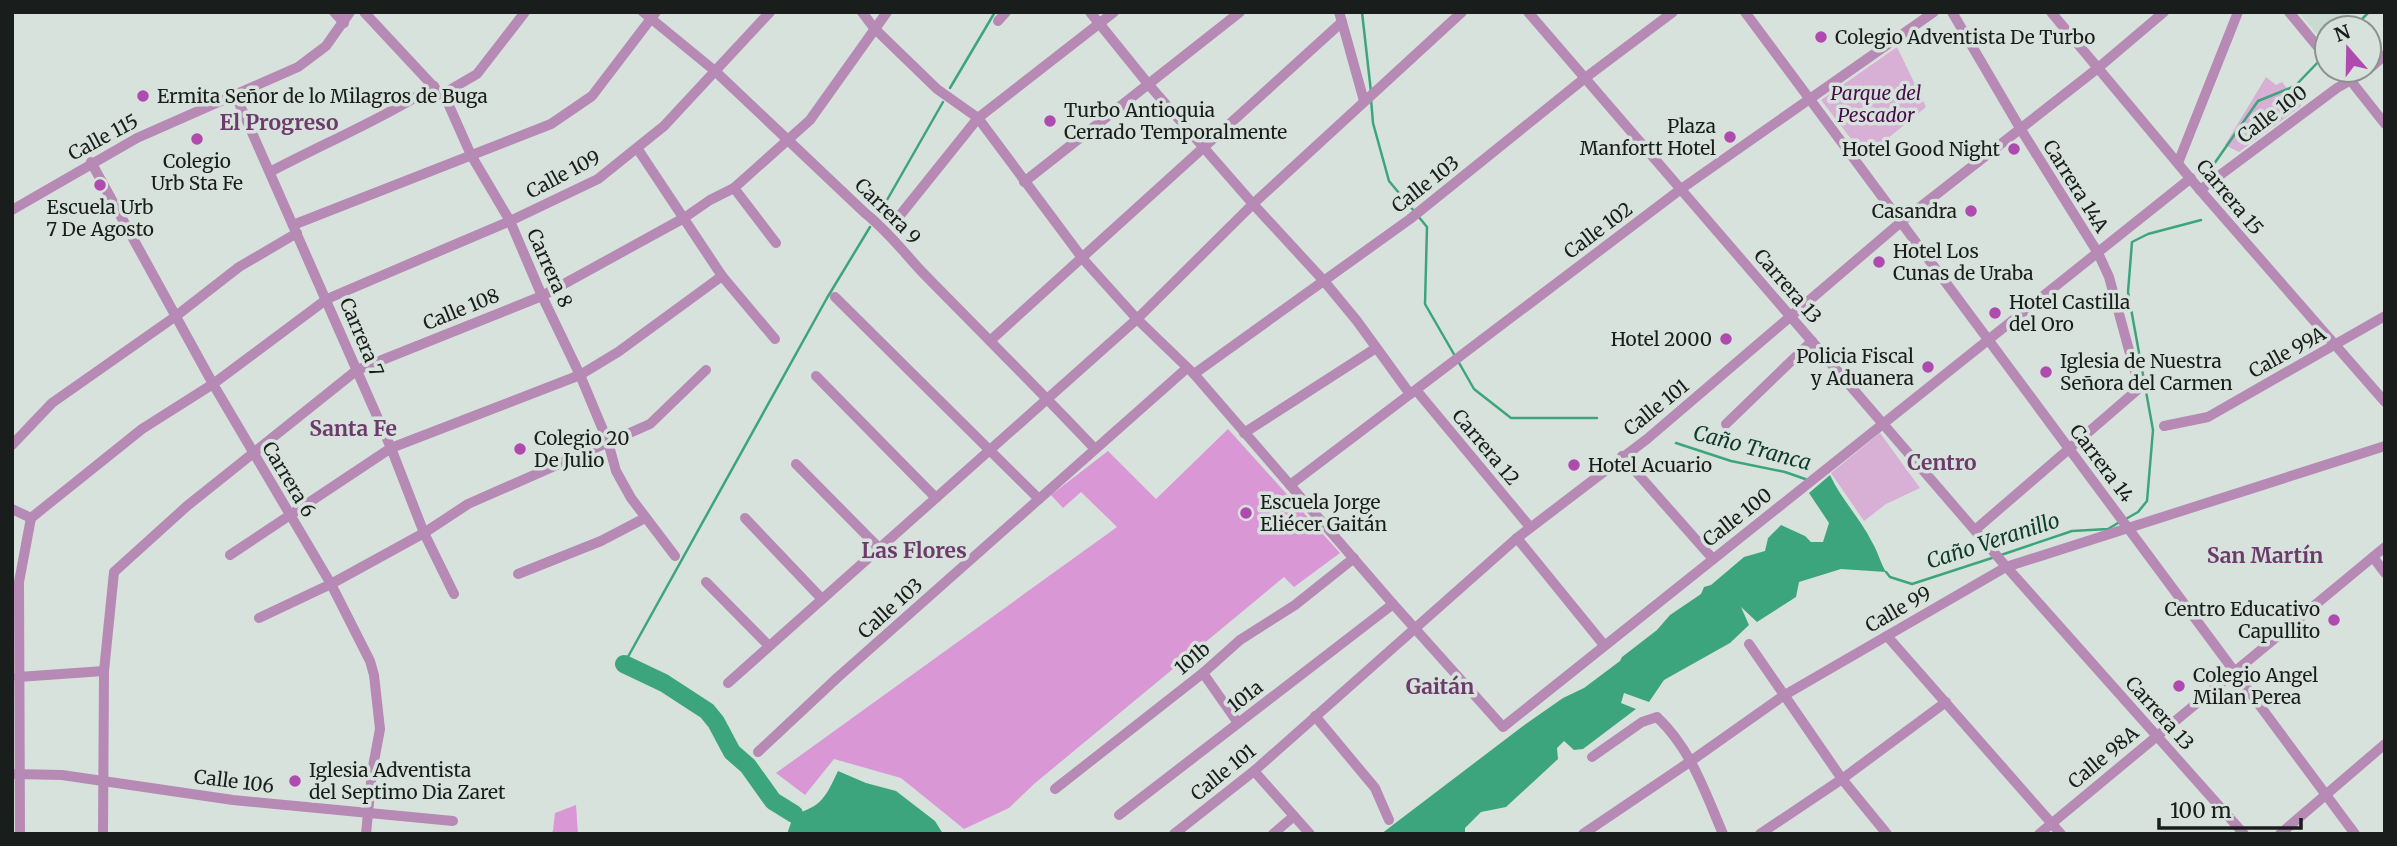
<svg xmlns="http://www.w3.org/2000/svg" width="2397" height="846" viewBox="0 0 2397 846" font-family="Merriweather,serif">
<rect width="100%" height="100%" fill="#d8e2dd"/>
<path fill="#c8dad1" d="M2299,12H2350L2334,28H2327V35L2322,40Z"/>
<g fill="#d8afd5">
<path d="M1897,47L1926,107L1865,157L1821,100Z"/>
<path d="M2266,77L2276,85L2282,82L2301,106L2239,152L2225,145Z"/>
<path d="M1880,433L1920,488L1886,504L1864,521L1831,473Z"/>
</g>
<g fill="#d997d6">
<path d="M1228,429L1340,553L1294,587L1284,577L1034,784L1009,808L964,829L901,778L834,759L805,795L776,773L1117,527L1081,492L1063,508L1051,495L1108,451L1156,499Z"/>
<path d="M576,805L578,834H549L553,831L555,813Z"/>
</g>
<g fill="#3da57d">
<path d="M1830,475C1841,499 1860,518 1872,542C1878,552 1880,562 1886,572L1841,569L1799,582L1796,597L1757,622L1741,607L1749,625L1730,643L1664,680L1649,702L1624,693L1621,703L1636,709L1583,749L1574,750L1564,741L1557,748L1558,759L1506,807L1481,812L1465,828V834H1381L1523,726L1563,698L1584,688L1620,661L1622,657L1657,630L1670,615L1701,594L1704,587L1711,585L1744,557L1765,551L1768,538L1781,525L1805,536L1811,542H1823L1829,523L1809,493Z"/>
<path d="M838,771L866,783L896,791L935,821L943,834H787L794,814C822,807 826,796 838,771Z"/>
</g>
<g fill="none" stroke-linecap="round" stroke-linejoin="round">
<g stroke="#3da57d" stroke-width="2.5">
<path d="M1362,12L1371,92"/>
<path d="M2353,28L2369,12"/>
<path d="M950,88L995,12"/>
<path d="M1371,99L1373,123L1389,181L1414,211"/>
<path d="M2214,164L2258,101L2295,86L2322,58"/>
<path d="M879,214L943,102"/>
<path d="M1418,216L1427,227L1425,304L1455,356"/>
<path d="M1458,361L1474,389L1511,418H1597"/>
<path d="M1676,443L1731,461L1785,472L1808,480"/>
<path d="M2124,520L2138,512L2147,501L2153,430L2128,292L2132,242L2148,234L2201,220"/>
<path d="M2001,555L2072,531L2108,529L2118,523"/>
<path d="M1886,572L1890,577L1912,584L1995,557"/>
<path d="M624,664L827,298L870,227"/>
</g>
<path stroke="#3da57d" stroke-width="18" d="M624,664L664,683L707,711L716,722L732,752L748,766L773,801L794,814"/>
<g stroke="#b68ab4" stroke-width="10">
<path d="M334,12L344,23"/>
<path d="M364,12L447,101L471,155L510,221L542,296L580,375L608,442L616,471L631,498L675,556"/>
<path d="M643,12L715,71L865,213C890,233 903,252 925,275C982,333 1039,390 1095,449"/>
<path d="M862,12L874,28L937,89L978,118L1083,259L1137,319L1194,374L1393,604L1503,727L2191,178"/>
<path d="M1090,12L1149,85L1253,204L1324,281L1357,321L1410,394"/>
<path d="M1528,12L2003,563L2244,834"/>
<path d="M1745,12L2355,834"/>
<path d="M1952,12L2020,128L2098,253L2109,277L2138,383L2136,391L1975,530"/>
<path d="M2051,12L2200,190L2385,402"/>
<path d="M2289,12L2327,58"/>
<path d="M998,21L1006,12"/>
<path d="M1342,22L1364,101"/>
<path d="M2369,69L2385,55"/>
<path d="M2337,70L2351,81L2385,124"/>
<path d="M235,94L391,448L424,533L454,594"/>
<path d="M441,95L477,74L525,12"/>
<path d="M637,148L722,276L775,339"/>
<path d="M91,162L213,384L331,584L370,661L374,675L380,729L372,772L366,834"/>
<path d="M2178,163L2238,12"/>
<path d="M270,172C325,143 382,119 434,86"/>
<path d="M1024,182L1240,12"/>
<path d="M734,188L776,243"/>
<path d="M2200,190L2337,88L2368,70"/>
<path d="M12,210L137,138L298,67L326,46L350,12"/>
<path d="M901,214L978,118L1114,12"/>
<path d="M293,225L551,124L592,96L656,12"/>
<path d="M835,297L1039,499"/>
<path d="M991,340L1342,22L1339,12"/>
<path d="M1194,374L1410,219L1585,78L1673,12"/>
<path d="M816,376L936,498"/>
<path d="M1416,390L1530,527"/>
<path d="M1726,424L1812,341"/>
<path d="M2164,426L2208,417L2385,316"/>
<path d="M1244,433L1376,348"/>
<path d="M12,445L52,403L176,316L239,267L297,233"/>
<path d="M1622,456L1713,559"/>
<path d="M796,464L879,548"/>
<path d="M1290,485L1681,189L1934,12"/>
<path d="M12,509L31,518"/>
<path d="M745,518L822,599"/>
<path d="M1517,538L1604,645"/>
<path d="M230,555L391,448L580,375L618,352L722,276"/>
<path d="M2373,557L2385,573"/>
<path d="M518,574L601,541L645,518"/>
<path d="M706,582L769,646"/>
<path d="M259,618L331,584L424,533L468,504L650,424L706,370"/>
<path d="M1887,636L2061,834"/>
<path d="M1749,644L1842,779L1887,834"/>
<path d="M1203,673L1238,723"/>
<path d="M18,677L104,671"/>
<path d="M728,683L1137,319L1253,204L1462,12"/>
<path d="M1315,716L1375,788L1389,820"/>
<path d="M758,752L837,678L1187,368"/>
<path d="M1592,757L1642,722L1657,717C1691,749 1705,792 1723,834"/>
<path d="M1254,771L1310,834"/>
<path d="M15,774L62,775L233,800L453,821"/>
<path d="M1055,789L1203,673L1240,640L1295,605L1354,558"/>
<path d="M1119,815L1393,604"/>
<path d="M20,834L19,582L31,518L142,429L213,384L327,299L510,221L598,179L664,126L770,12"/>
<path d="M103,834L104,671L114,572L187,506L357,370L542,296L684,218L710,200L734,188L810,120L887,12"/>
<path d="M1174,834L1254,771L1517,538L1647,439L1901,222L2098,68L2164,12"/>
<path d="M1273,834L1294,816"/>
<path d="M1583,834L1691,761L1783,696L2006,567L2385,446"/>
<path d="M1760,834L1842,779L1946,702"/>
<path d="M2039,834L2385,547"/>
<path d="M2280,834L2385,744"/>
</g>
</g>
<g fill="#af4aae" stroke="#d8e2dd" stroke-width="2.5">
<circle cx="1821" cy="37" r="7"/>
<circle cx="143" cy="96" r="7"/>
<circle cx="1050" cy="121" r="7"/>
<circle cx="1730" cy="137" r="7"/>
<circle cx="197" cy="139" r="7"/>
<circle cx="2014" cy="149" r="7"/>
<circle cx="100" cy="185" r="7"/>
<circle cx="1971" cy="211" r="7"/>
<circle cx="1879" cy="262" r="7"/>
<circle cx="1995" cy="313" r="7"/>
<circle cx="1726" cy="339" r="7"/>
<circle cx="1928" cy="367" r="7"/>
<circle cx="2046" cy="372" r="7"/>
<circle cx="520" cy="449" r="7"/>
<circle cx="1574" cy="465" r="7"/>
<circle cx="1246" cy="513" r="7"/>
<circle cx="2334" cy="620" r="7"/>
<circle cx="2179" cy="686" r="7"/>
<circle cx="295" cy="781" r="7"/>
</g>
<g text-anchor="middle" stroke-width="7" stroke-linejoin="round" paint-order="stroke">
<g font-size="19" fill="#191d1b" stroke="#d8e2dd" text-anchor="start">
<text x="1835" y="44">Colegio Adventista De Turbo</text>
<text x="157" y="103">Ermita Señor de lo Milagros de Buga</text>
<text x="1064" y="117">Turbo Antioquia<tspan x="1064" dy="22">Cerrado Temporalmente</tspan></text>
<text x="1716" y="133" text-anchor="end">Plaza<tspan x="1716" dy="22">Manfortt Hotel</tspan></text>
<text x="2000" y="156" text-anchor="end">Hotel Good Night</text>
<text x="197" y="168" text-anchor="middle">Colegio<tspan x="197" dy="22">Urb Sta Fe</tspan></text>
<text x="100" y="214" text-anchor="middle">Escuela Urb<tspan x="100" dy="22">7 De Agosto</tspan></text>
<text x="1957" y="218" text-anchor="end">Casandra</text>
<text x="1893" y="258">Hotel Los<tspan x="1893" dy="22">Cunas de Uraba</tspan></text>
<text x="2009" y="309">Hotel Castilla<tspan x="2009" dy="22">del Oro</tspan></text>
<text x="1712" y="346" text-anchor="end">Hotel 2000</text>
<text x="1914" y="363" text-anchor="end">Policia Fiscal<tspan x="1914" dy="22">y Aduanera</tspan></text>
<text x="2060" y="368">Iglesia de Nuestra<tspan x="2060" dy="22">Señora del Carmen</tspan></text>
<text x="534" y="445">Colegio 20<tspan x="534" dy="22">De Julio</tspan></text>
<text x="1588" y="472">Hotel Acuario</text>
<text x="1260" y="509">Escuela Jorge<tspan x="1260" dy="22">Eliécer Gaitán</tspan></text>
<text x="2320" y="616" text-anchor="end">Centro Educativo<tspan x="2320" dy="22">Capullito</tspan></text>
<text x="2193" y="682">Colegio Angel<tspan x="2193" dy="22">Milan Perea</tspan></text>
<text x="309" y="777">Iglesia Adventista<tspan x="309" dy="22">del Septimo Dia Zaret</tspan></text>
</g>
<g font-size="19" font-style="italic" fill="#480d48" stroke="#d8e2dd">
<text x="1876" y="100">Parque del<tspan x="1876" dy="22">Pescador</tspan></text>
</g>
<g font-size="19" fill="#191d1b" stroke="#d8e2dd">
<text transform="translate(2272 114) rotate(-37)" y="7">Calle 100</text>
<text transform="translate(103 137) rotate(-28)" y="7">Calle 115</text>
<text transform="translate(563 174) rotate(-28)" y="7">Calle 109</text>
<text transform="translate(1425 184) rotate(-38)" y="7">Calle 103</text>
<text transform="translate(2076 186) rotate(58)" y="7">Carrera 14A</text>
<text transform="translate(2230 197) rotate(50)" y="7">Carrera 15</text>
<text transform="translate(888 211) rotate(45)" y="7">Carrera 9</text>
<text transform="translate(1598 230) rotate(-37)" y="7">Calle 102</text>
<text transform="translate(550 268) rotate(66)" y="7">Carrera 8</text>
<text transform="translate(1788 286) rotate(49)" y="7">Carrera 13</text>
<text transform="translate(461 309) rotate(-22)" y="7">Calle 108</text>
<text transform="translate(362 337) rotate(67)" y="7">Carrera 7</text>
<text transform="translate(2287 352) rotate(-29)" y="7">Calle 99A</text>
<text transform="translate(1656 407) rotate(-39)" y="7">Calle 101</text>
<text transform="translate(1486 447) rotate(50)" y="7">Carrera 12</text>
<text transform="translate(2102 463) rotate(53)" y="7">Carrera 14</text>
<text transform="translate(289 479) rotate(59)" y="7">Carrera 6</text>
<text transform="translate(1737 517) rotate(-38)" y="7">Calle 100</text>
<text transform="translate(890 608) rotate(-42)" y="7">Calle 103</text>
<text transform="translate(1898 609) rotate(-30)" y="7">Calle 99</text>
<text transform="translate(1192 658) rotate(-40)" y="7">101b</text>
<text transform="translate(1245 696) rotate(-38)" y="7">101a</text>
<text transform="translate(2160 713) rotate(48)" y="7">Carrera 13</text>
<text transform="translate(2103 757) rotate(-40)" y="7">Calle 98A</text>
<text transform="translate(1223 772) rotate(-39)" y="7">Calle 101</text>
<text transform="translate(234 781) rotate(7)" y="7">Calle 106</text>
</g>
<g font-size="21" font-weight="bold" fill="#6c3a6b" stroke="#d8e2dd">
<text x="279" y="130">El Progreso</text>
<text x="353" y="436">Santa Fe</text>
<text x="1942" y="470">Centro</text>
<text x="914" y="558">Las Flores</text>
<text x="2265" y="563">San Martín</text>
<text x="1440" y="694">Gaitán</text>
</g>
<g font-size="21" font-style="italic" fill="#0e3b2a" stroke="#d8e2dd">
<text transform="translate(1752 448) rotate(15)" y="7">Caño Tranca</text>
<text transform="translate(1993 541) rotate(-18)" y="7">Caño Veranillo</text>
</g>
</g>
<rect width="2397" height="846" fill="none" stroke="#191d1b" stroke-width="28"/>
<g transform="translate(2348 49) rotate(340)"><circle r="33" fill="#d8e2dd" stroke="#8c938f" stroke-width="2"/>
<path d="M0-5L12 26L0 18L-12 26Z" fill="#af4aae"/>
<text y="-10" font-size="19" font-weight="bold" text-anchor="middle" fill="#191d1b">N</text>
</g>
<path d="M2159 818v10h142v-10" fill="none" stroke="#191d1b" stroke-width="3.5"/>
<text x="2170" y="818" font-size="21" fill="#191d1b" stroke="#d8e2dd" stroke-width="5" paint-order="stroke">100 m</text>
</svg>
